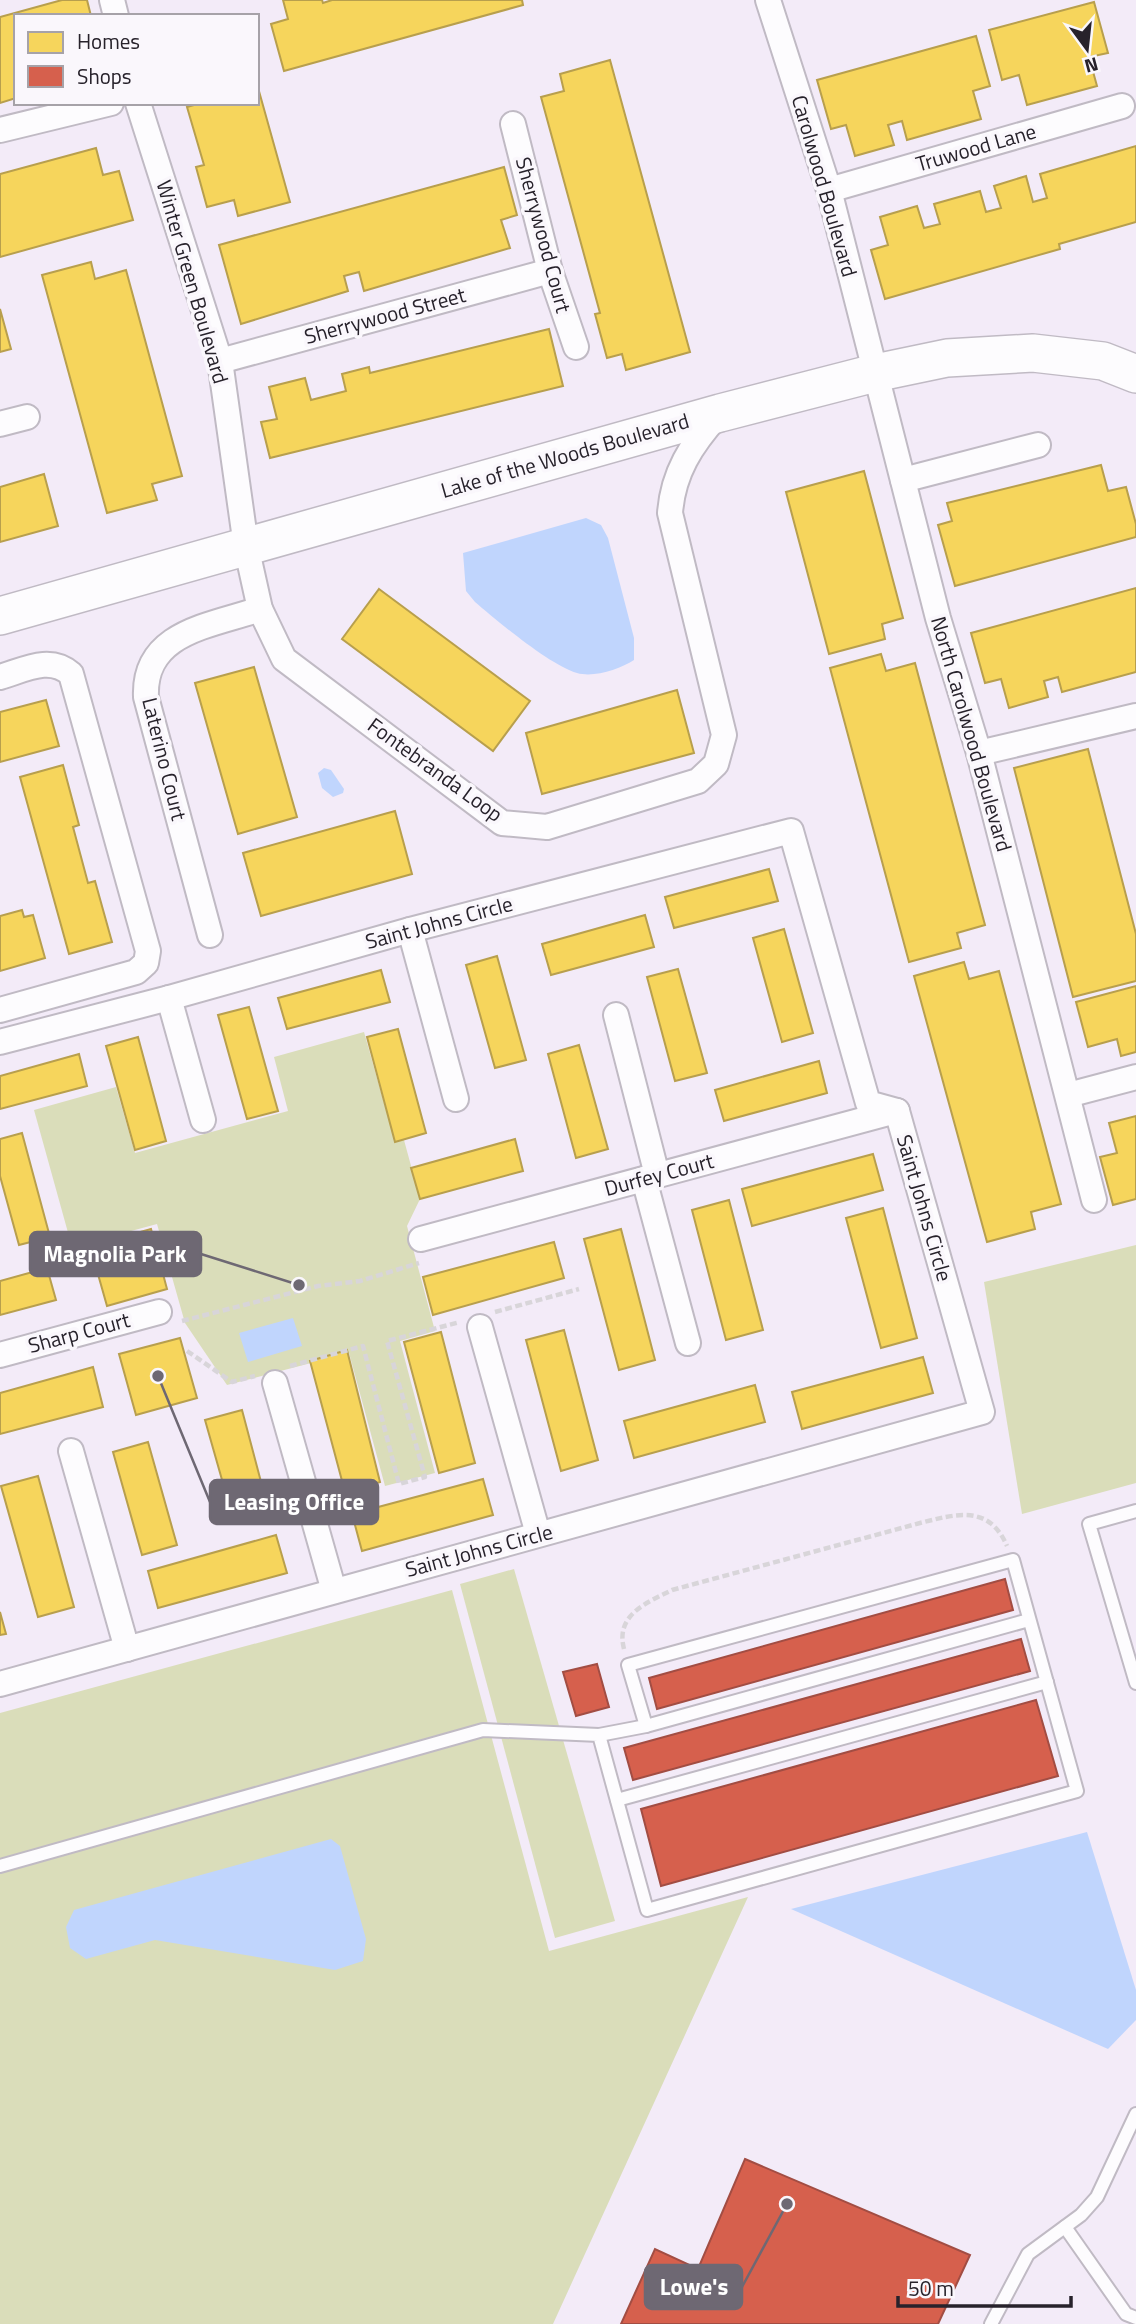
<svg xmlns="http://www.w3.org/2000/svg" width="1136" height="2324" viewBox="0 0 1136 2324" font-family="'Titillium Web',sans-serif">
<rect width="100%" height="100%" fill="#f3ebf8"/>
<g fill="#daddba">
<path d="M364,1032L395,1142L404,1140L420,1199L407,1226L435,1331L400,1341L435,1473L385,1486L349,1353L227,1385L185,1323L157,1224L72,1247L34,1110L116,1087L135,1153L288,1111L274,1057Z"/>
<path d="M1136,1245V1483L1022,1514L984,1282Z"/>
<path d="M514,1569L615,1921L555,1938L460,1584Z"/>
<path d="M452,1590L549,1951L748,1897L553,2324H0V1713Z"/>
</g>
<g fill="#c0d5fd">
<path d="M586,518L601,525L608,538L634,638V660C620,669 594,678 577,673C551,666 497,621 475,602L466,591L463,553Z"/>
<path d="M324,768L331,770L344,789L343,793L333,797L322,788L318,773Z"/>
<path d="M293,1318L302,1346L248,1362L239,1333Z"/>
<path d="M1087,1832L1136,1990V2020L1108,2049L791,1909Z"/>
<path d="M331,1839L340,1846L366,1939L363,1961L335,1970L155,1940L86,1959L70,1948L66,1927L74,1910Z"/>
</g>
<g fill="#f6d55c" stroke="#b89f4d" stroke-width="2">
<path d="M62,0H87L91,16H16V98L0,103V17Z"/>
<path d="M283,0H322L323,3L332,0H522L523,5L284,71L271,24L288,19Z"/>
<path d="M1094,2L1108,53L1089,57L1097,86L1027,105L1019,75L1002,80L989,30Z"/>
<path d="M976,36L990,86L973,91L981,119L907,140L902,121L888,125L894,145L855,156L846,125L831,129L817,80Z"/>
<path d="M610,60L690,352L626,370L622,354L607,358L595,314L600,313L541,97L564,91L560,74Z"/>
<path d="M257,84L290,202L238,216L234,200L207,207L196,167L204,165L187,107L201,103H257Z"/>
<path d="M1136,146V222L1059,244L1060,249L885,299L871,250L888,245L880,217L917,206L924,228L940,224L934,204L980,191L986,212L1001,208L994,186L1026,176L1033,202L1047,198L1040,174Z"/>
<path d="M96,148L103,175L119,171L133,220L0,257V174Z"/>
<path d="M504,167L517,215L501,220L510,248L364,291L359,272L344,276L348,291L241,324L219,245Z"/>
<path d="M91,262L95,279L126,270L182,476L152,484L157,500L107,513L42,275Z"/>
<path d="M0,309L11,349L0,352Z"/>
<path d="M549,329L563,386L270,458L261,422L277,419L269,387L305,378L311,400L346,391L342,374L369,367L370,373Z"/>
<path d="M1101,465L1108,491L1126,487L1136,524V537L955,586L938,525L952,521L947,503Z"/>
<path d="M864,471L903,618L882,624L885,639L829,654L786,492Z"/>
<path d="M44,474L58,526L0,542V487Z"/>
<path d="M1136,588V672L1062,692L1058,677L1044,681L1048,697L1009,708L1001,679L985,683L971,633Z"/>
<path d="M379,589L530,701L493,751L342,639Z"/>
<path d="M881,654L886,671L915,663L985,925L957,933L961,948L909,962L830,668Z"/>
<path d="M254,667L297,817L238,834L195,683Z"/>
<path d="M677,690L694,753L542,794L526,733Z"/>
<path d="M46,700L59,746L0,762V712Z"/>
<path d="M1088,749L1136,934V981L1073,997L1014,768Z"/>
<path d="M63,765L79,825L73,827L88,883L95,881L112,942L69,954L20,777Z"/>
<path d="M395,811L412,874L261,916L243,853Z"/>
<path d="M769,869L778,901L674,928L665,897Z"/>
<path d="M22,910L24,917L33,915L45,958L0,971V916Z"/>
<path d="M645,915L654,947L551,975L542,944Z"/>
<path d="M784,929L813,1033L782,1042L753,938Z"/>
<path d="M497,956L526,1060L495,1068L466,965Z"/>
<path d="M964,962L969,979L999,971L1061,1204L1031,1212L1035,1229L987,1242L914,976Z"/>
<path d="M678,969L707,1073L675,1081L647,977Z"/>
<path d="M381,970L390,1002L287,1029L278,998Z"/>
<path d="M1136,986V1052L1121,1056L1117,1039L1088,1047L1076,1002Z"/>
<path d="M249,1007L278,1111L247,1119L218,1015Z"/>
<path d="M398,1029L426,1133L395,1142L367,1037Z"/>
<path d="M138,1037L166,1141L135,1150L106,1046Z"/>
<path d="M579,1045L608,1149L576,1158L548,1054Z"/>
<path d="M79,1054L87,1086L0,1109V1076Z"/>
<path d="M819,1061L827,1093L724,1121L715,1090Z"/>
<path d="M1136,1116V1199L1113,1205L1100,1157L1117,1153L1109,1123Z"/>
<path d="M22,1133L50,1237L19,1245L0,1176V1139Z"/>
<path d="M515,1139L523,1171L420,1199L411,1168Z"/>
<path d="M873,1154L883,1190L752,1226L742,1189Z"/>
<path d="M729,1200L763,1330L726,1340L692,1210Z"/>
<path d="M883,1208L917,1338L881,1348L846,1218Z"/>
<path d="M151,1229L167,1289L107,1306L90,1246Z"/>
<path d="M621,1229L655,1360L619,1370L584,1239Z"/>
<path d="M554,1242L564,1278L433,1315L423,1277Z"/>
<path d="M47,1268L56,1300L0,1315V1281Z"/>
<path d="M564,1330L598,1460L561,1471L526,1340Z"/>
<path d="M441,1332L475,1463L439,1473L404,1342Z"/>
<path d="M180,1338L197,1398L136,1415L119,1354Z"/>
<path d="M347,1350L380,1482L345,1492L310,1361Z"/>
<path d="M923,1357L933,1393L802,1429L792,1392Z"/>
<path d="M93,1367L103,1407L0,1434V1393Z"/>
<path d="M755,1385L765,1422L634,1458L624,1421Z"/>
<path d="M242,1410L269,1512L234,1522L205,1420Z"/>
<path d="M148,1442L177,1545L142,1555L113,1452Z"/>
<path d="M38,1476L74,1607L38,1617L1,1486Z"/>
<path d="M483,1479L493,1515L362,1551L352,1514Z"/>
<path d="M276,1535L287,1573L158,1608L148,1571Z"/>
<path d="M0,1612L6,1634L0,1635Z"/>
</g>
<g fill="#d6604d" stroke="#a24d43" stroke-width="2">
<path d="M1005,1579L1013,1610L657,1709L649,1678Z"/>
<path d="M1021,1639L1030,1671L633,1780L624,1748Z"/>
<path d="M597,1664L609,1707L576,1716L563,1672Z"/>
<path d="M1036,1700L1058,1776L661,1886L641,1809Z"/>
<path d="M745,2159L970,2255L938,2324H621L655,2249L698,2269Z"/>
</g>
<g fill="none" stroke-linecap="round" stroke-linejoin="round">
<defs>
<g id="lane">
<path d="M1136,1511L1089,1524L1136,1683"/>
<path d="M599,1735L646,1726"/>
<path d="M617,1800L1047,1682"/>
<path d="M0,1866L483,1730L599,1735L647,1910L1077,1791L1013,1560L628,1665L646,1726L1029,1620"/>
<path d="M1065,2227L1126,2314L1136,2318"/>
<path d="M991,2324L1028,2254L1081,2215L1097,2197L1136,2114"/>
</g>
<g id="street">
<path d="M112,0L116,16"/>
<path d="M768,0L829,190L938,618L979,753L1094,1200"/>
<path d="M138,103L220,361L246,546L260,609L284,659L502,823L547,827L698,781L716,764L724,735L670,513C673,473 691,445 718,415"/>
<path d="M513,124L550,271L576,347"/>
<path d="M0,130L111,103"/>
<path d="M829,190L1122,106"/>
<path d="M220,361L550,271"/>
<path d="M0,424L27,417"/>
<path d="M903,480L1038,445"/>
<path d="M0,677C24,670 50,655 71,674L148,951L146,963L136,972L0,1010"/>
<path d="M979,753L1136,716"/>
<path d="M410,930L456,1099"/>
<path d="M210,935L146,697C143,632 210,626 260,609"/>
<path d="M169,998L203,1120"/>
<path d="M616,1015L657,1175"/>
<path d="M0,1042L169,998L410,930L791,831L868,1103L897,1111"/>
<path d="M1068,1095L1136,1077"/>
<path d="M644,1179L688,1343"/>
<path d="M421,1239L896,1111"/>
<path d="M480,1327L538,1534"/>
<path d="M0,1355L159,1312"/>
<path d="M275,1383L334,1591"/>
<path d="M71,1451L127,1649"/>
<path d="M0,1684L982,1412L897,1111"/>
</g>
<path id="secondary" d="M0,616L720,413L875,373L947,358L1033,353L1103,361L1136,374"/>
</defs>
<use href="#lane" stroke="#c0bac4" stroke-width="16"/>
<use href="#street" stroke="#c0bac4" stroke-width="28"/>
<use href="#secondary" stroke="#c0bac4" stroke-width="40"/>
<g stroke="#d8d5d9" stroke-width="4.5" stroke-dasharray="7 3.5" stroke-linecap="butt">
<path d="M495,1312L579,1289"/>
<path d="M182,1321L318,1286L360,1281L419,1263"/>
<path d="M187,1351L232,1382L255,1376"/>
<path d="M290,1366L363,1346L399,1484L425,1477L387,1341L460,1322"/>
<path d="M624,1649C615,1615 646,1603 672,1590L920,1523C956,1514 989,1504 1007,1546"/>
</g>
<use href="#lane" stroke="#fdfcfe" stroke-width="12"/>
<use href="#street" stroke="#fdfcfe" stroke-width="24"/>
<use href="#secondary" stroke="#fdfcfe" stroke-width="37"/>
</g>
<g text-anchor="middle" stroke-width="7" stroke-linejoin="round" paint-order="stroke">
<g font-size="21" fill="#27222b" stroke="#faf7fc">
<text transform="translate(976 148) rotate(-16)" y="7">Truwood Lane</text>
<text transform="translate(824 186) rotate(74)" y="7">Carolwood Boulevard</text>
<text transform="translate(543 235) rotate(75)" y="7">Sherrywood Court</text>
<text transform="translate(192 282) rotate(74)" y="7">Winter Green Boulevard</text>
<text transform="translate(385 316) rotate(-15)" y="7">Sherrywood Street</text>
<text transform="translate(565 456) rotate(-16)" y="7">Lake of the Woods Boulevard</text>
<text transform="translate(971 734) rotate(74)" y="7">North Carolwood Boulevard</text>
<text transform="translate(164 759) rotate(76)" y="7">Laterino Court</text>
<text transform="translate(435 770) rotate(36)" y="7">Fontebranda Loop</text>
<text transform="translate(439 923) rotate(-15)" y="7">Saint Johns Circle</text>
<text transform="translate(659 1175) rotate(-15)" y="7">Durfey Court</text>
<text transform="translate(924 1208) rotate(74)" y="7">Saint Johns Circle</text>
<text transform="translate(79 1333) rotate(-15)" y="7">Sharp Court</text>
<text transform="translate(479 1551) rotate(-15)" y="7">Saint Johns Circle</text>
</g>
</g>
<path fill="none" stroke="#6e6873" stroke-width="2.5" d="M299 1285L201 1254M158 1376L210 1502M787 2204L742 2287"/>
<g fill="#6e6873" stroke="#faf7fc" stroke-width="2.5">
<circle cx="299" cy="1285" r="7"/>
<circle cx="158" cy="1376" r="7"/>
<circle cx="787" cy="2204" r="7"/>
</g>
<g fill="#6e6873" stroke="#6e6873" stroke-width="2.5">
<rect x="30" y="1232" width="171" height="44" rx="7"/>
<rect x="210" y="1480" width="168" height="44" rx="7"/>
<rect x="645" y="2265" width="97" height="44" rx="7"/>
</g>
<g font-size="23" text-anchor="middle" font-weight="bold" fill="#fff">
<text x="115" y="1262">Magnolia Park</text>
<text x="294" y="1510">Leasing Office</text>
<text x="694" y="2295">Lowe's</text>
</g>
<rect x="14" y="14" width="245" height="91" fill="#faf7fc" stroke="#a6a2a8" stroke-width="2"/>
<rect x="28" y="32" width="35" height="21" fill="#f6d55c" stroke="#a6a2a8" stroke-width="2"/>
<text x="77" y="49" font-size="21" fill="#27222b">Homes</text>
<rect x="28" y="66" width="35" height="21" fill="#d6604d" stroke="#a6a2a8" stroke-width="2"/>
<text x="77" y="84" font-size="21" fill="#27222b">Shops</text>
<g transform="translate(1087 49) rotate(165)" stroke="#faf7fc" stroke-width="5" paint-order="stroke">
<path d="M0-5L12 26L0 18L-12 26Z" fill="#27222b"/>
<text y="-10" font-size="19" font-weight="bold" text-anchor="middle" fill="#27222b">N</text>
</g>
<path d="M898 2296v10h173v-10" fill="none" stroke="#27222b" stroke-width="3.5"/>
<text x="908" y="2296" font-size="21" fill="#27222b" stroke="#faf7fc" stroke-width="5" paint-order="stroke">50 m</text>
</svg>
